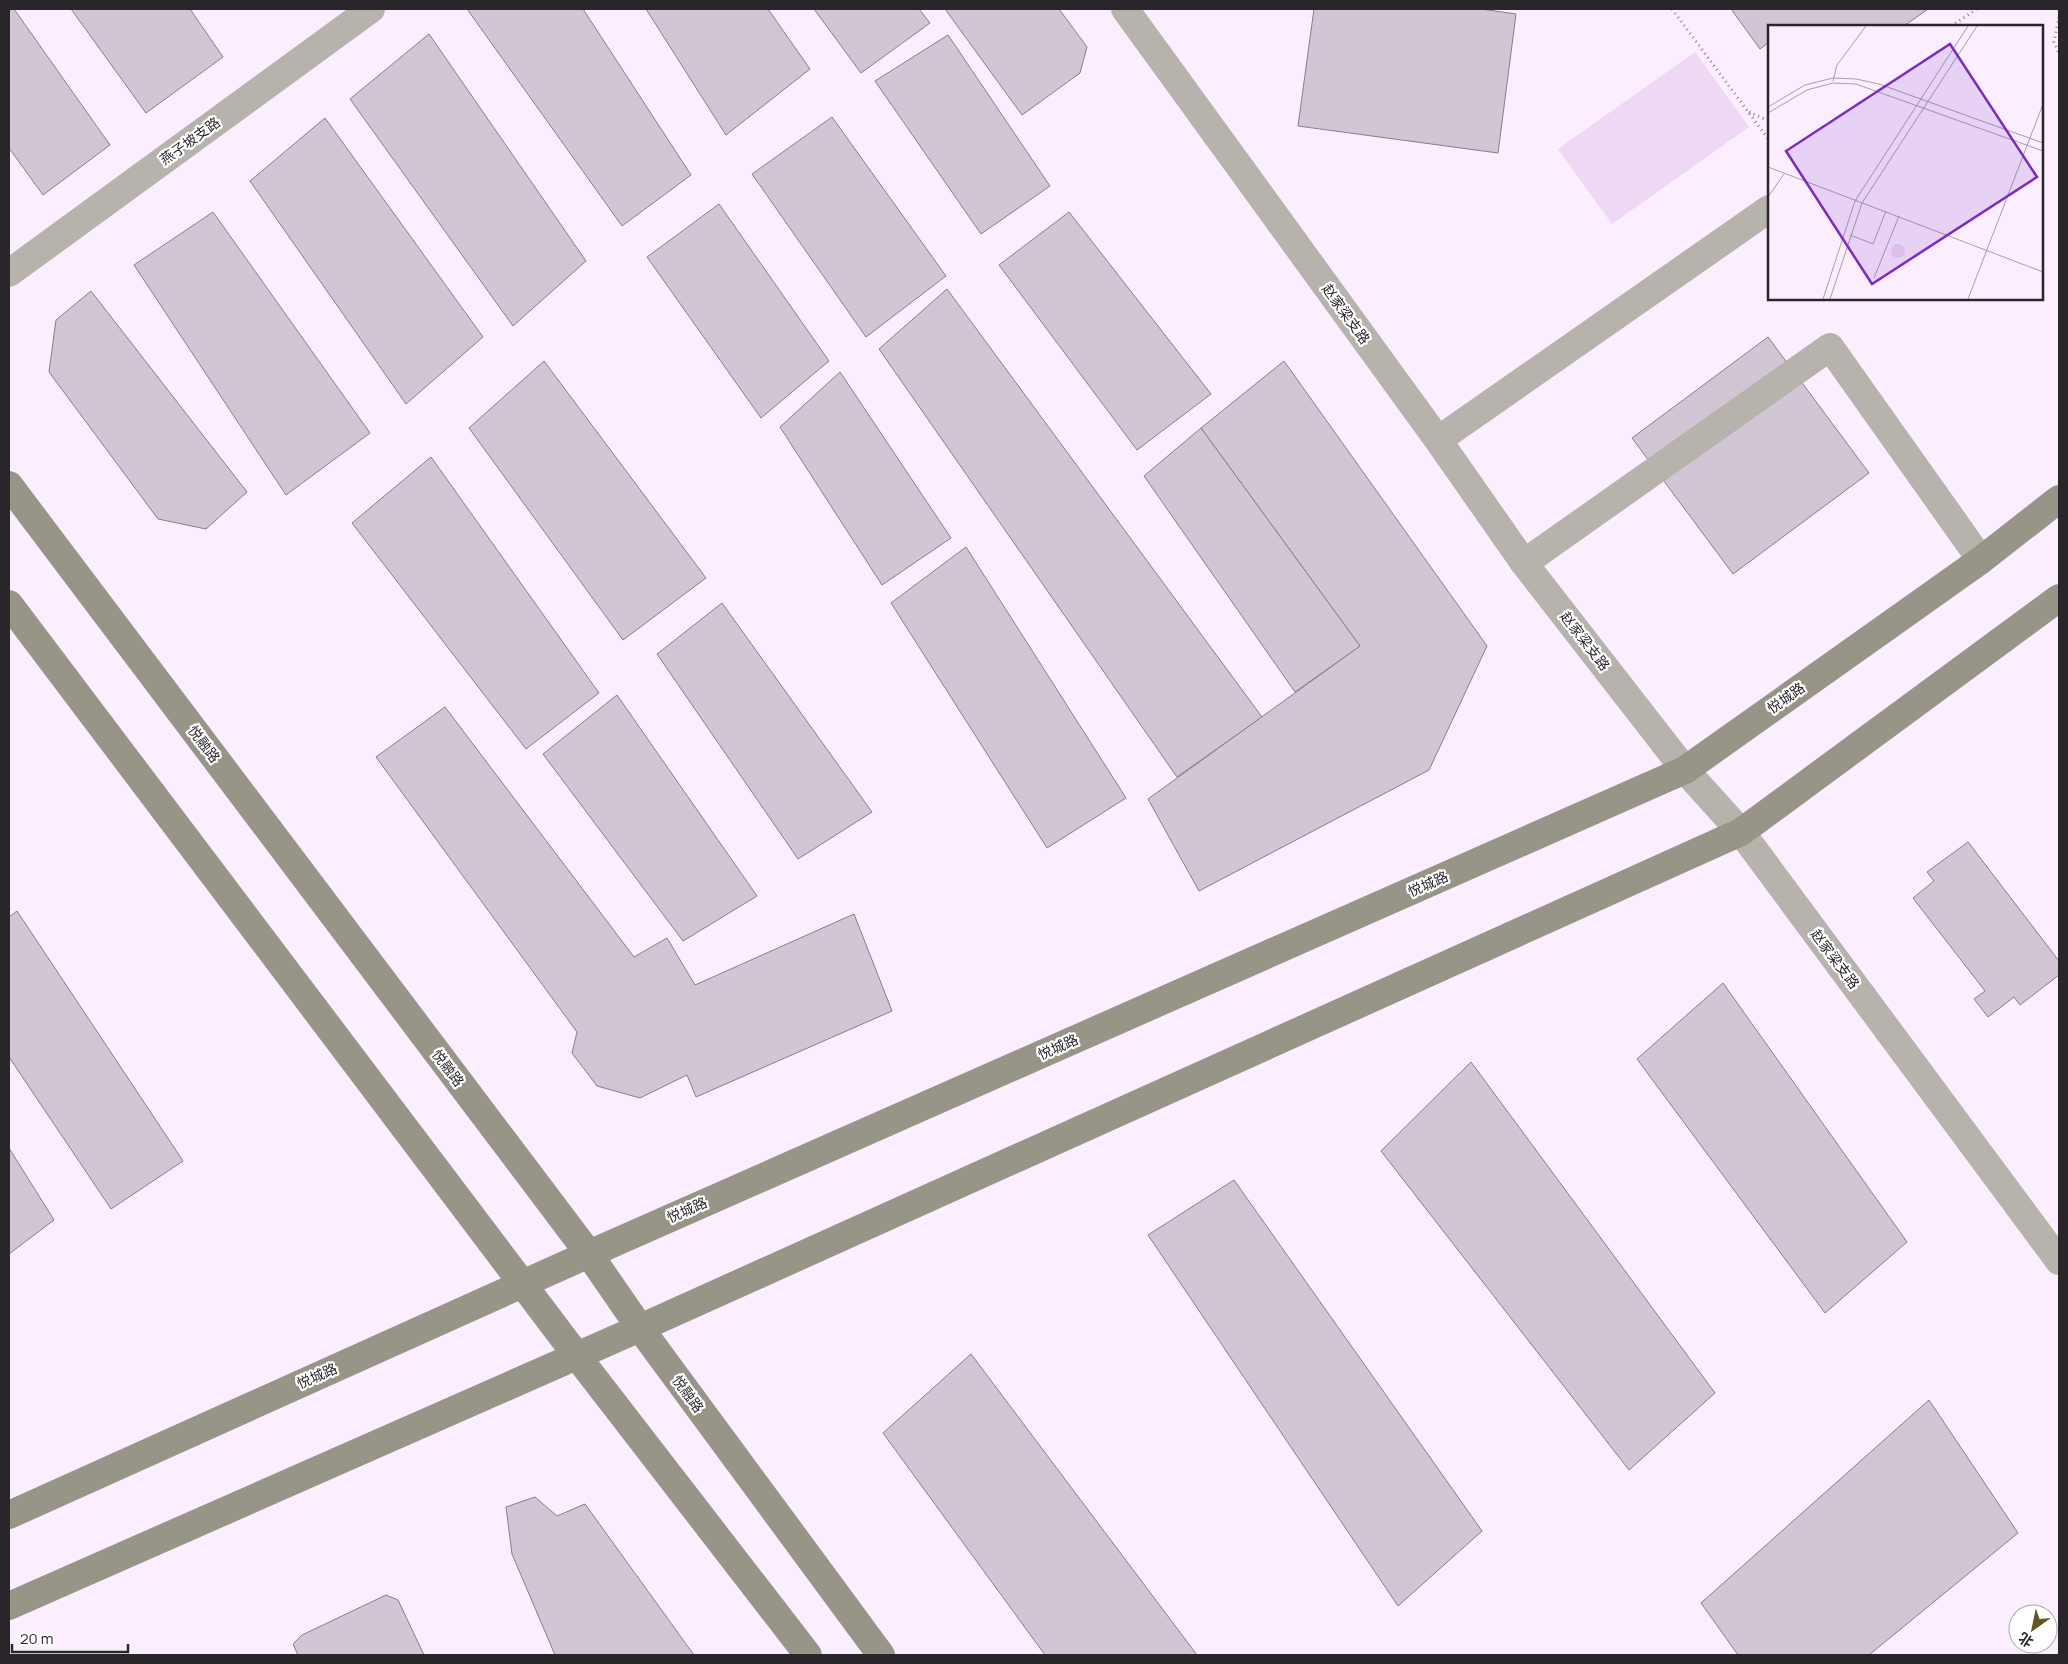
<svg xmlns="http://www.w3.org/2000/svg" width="2068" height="1664" viewBox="0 0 2068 1664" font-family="Manrope,'Noto Sans SC',sans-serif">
<rect width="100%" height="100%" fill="#fbeeff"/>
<path fill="#efd8f6" d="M1695,52L1749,127L1612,224L1558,149Z"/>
<g fill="#d2c6d5" stroke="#887d8b">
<path d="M9,9H14L110,145L43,195L9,148Z"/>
<path d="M71,9H190L223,57L146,113Z"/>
<path d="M467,9H583L691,175L622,226Z"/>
<path d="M646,9H768L810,69L726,135Z"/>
<path d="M814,9H919L930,23L861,73Z"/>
<path d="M945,9H1059L1087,47L1080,73L1022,115Z"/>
<path d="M1314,9H1481L1516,14L1498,153L1298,126Z"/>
<path d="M1731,9H1928L1904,26H1769V42L1760,49Z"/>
<path d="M429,34L586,261L513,326L350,99Z"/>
<path d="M948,35L1050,186L981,234L875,81Z"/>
<path d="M832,117L946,276L866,337L752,174Z"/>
<path d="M325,118L483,337L406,404L250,181Z"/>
<path d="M719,204L829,361L761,418L647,257Z"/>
<path d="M213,212L370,433L286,495L134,265Z"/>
<path d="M1069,212L1211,394L1137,450L999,265Z"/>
<path d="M947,289L1262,717L1177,777L879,349Z"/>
<path d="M91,291L247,492L206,529L158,519L49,372L56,320Z"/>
<path d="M1768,337L1869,473L1733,574L1632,438Z"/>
<path d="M544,361L706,578L623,640L469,428Z"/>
<path d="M1284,361L1487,646L1429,770L1199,891L1148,799L1360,646L1201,428Z"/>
<path d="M840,372L951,538L882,585L780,427Z"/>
<path d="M1201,428L1360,646L1295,692L1144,476Z"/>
<path d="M431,457L599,693L526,749L352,523Z"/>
<path d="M966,547L1126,798L1047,848L891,603Z"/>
<path d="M722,603L872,812L798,859L657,654Z"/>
<path d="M617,695L757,896L683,941L543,754Z"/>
<path d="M445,707L634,957L667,938L695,985L854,914L892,1011L696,1097L687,1075L640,1098L597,1086L572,1053L577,1032L376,757Z"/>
<path d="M1968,842L2059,961V975L2020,1005L2014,997L1988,1017L1974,999L1985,991L1913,898L1934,881L1927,872Z"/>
<path d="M17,911L183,1161L111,1209L9,1057V917Z"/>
<path d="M1723,983L1907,1242L1825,1313L1637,1059Z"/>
<path d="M1471,1062L1715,1393L1629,1470L1381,1151Z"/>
<path d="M9,1148L54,1220L9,1254Z"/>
<path d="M1234,1180L1482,1531L1398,1606L1148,1235Z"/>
<path d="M971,1354L1197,1655H1045L883,1433Z"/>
<path d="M1929,1400L2018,1533L1869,1655H1738L1701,1603Z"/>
<path d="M535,1497L557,1516L585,1504L694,1655H555L512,1554L506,1507Z"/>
<path d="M386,1595L398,1600L424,1655H298L293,1644L302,1635Z"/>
</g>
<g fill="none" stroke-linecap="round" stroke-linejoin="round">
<g stroke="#8a818c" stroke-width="3" stroke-dasharray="1 4" stroke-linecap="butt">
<path d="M1672,9L1769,140"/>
<path d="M2059,17L2054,42L2059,54"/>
<path d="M1951,26L1977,9"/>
<path d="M1749,112L1769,121"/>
</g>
<g stroke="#b5b3ab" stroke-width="28">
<path d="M1438,440L1769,209"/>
<path d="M1524,563L1830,347L1981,560"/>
</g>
<g stroke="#b5b3ab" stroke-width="28">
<path d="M1125,9L1438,440L1524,563L1685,770L1741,832L2059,1261"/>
<path d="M9,273L371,9"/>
</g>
<g stroke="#979488" stroke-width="28">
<path d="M9,485L589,1254L640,1328L881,1655"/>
<path d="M9,604L577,1356L808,1655"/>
<path d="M9,1515L589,1254L1685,770L1981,560L2059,499"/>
<path d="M9,1606L640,1328L1741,832L2059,598"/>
</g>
</g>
<g text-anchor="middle" stroke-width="4.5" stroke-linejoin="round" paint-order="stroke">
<g font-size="14" fill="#2a252b" stroke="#fff">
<text transform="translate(190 141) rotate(-36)" y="5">燕子坡支路</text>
<text transform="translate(1346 314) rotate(54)" y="5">赵家梁支路</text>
<text transform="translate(1585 641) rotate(52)" y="5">赵家梁支路</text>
<text transform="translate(1786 698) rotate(-35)" y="5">悦城路</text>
<text transform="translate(204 744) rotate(53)" y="5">悦融路</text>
<text transform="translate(1428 884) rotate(-24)" y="5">悦城路</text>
<text transform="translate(1835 959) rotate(53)" y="5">赵家梁支路</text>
<text transform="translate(1058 1047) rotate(-24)" y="5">悦城路</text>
<text transform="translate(448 1068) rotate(53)" y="5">悦融路</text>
<text transform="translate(687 1210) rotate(-24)" y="5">悦城路</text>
<text transform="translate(317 1376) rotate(-24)" y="5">悦城路</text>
<text transform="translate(688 1394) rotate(54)" y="5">悦融路</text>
</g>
</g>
<g transform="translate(1768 25)">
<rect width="275" height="275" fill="#fbeeff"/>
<path d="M123 226a7 7 0 1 1 14 0a7 7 0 1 1-14 0Z" fill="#efd8f6"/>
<path fill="none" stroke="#a79eaa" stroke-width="1" d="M65,56L69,40L98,1M0,82L37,60L65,53L88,54L111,59L275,118M0,88L39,65L65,58L88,59L275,126M0,142L275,247M0,172L16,149M82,210L105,219L118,186M106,253L131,191M55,274L87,176L200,1M62,274L94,178L209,1M200,274L275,79"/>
<path fill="#7b2cbf" fill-opacity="0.15" stroke="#7b2cbf" stroke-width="2.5" d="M182,19L269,152L104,259L18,126Z"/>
<rect width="275" height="275" fill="none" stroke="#2a252b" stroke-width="2.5"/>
</g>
<rect width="2068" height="1664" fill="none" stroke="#2a252b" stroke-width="20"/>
<g transform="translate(2033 1629) rotate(213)"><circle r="24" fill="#ffffff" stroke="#aaa8aa"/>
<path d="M0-4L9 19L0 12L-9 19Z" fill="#635623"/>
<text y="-8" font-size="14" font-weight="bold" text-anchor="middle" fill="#2a252b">北</text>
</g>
<path d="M12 1644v8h116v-8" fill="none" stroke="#2a252b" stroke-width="2.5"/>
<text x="20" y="1644" font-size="15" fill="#2a252b" stroke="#ffffff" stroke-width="4" paint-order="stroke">20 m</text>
</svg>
